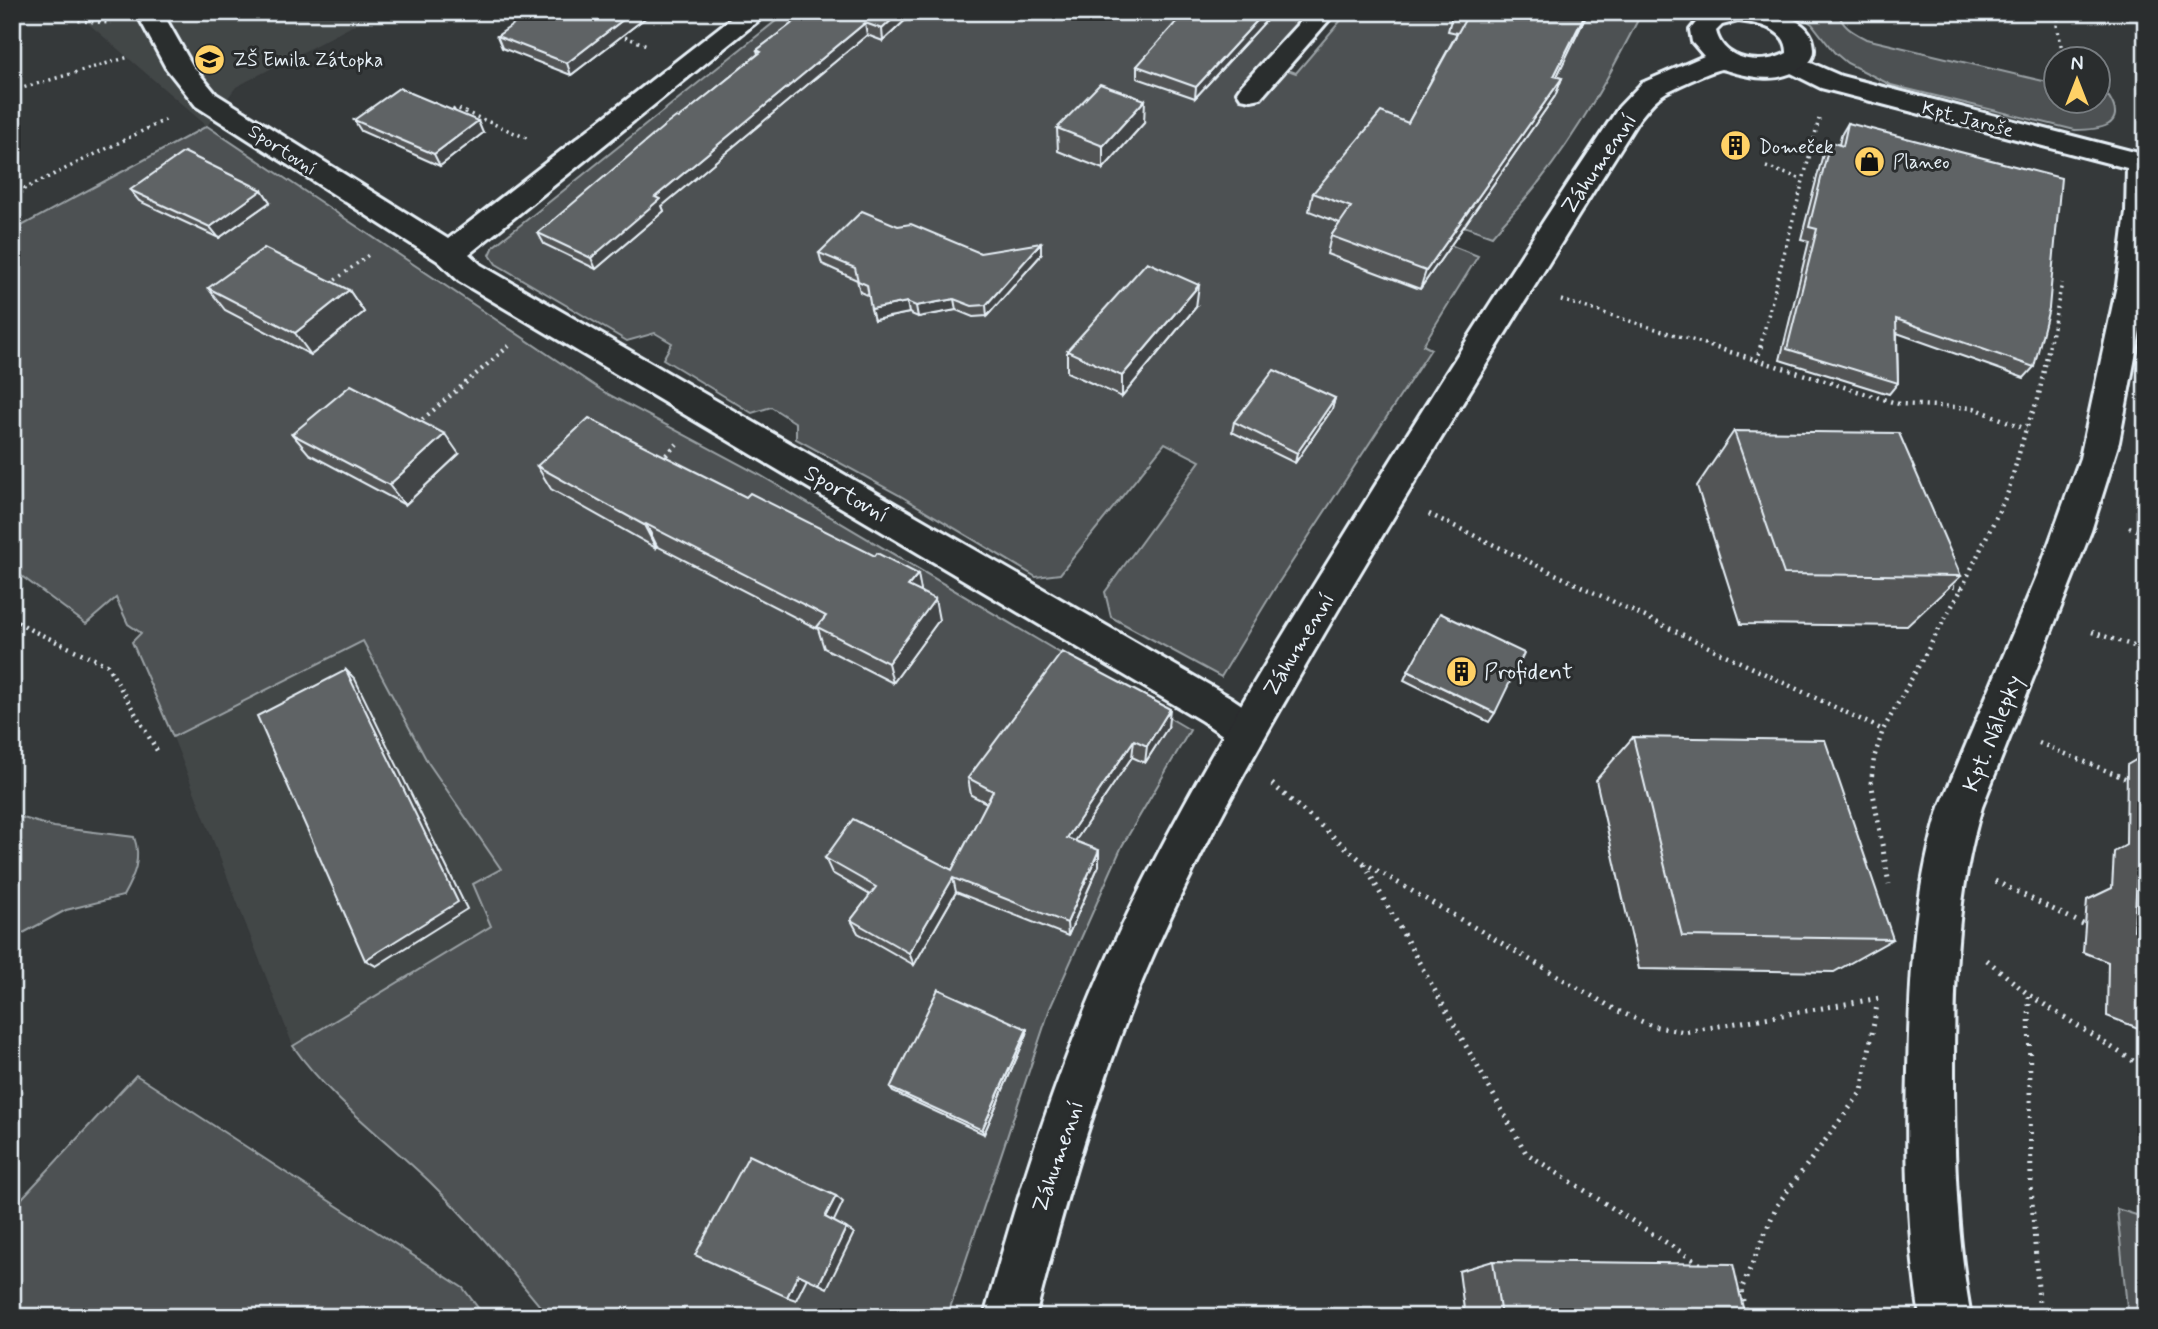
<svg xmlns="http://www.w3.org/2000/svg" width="2158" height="1329" viewBox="0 0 2158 1329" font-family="Mynerve,sans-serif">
<rect width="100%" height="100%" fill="#35393a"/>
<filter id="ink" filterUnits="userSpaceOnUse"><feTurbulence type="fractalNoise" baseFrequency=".0143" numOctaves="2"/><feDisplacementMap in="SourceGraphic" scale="14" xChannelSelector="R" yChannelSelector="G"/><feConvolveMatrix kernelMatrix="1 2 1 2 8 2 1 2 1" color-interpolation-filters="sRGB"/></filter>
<g filter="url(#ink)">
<g fill="#424647">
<path d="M75,12H379L236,87L207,126Z"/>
<path d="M363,640L427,761L501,869L492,926L293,1046L173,737Z"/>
</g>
<g fill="#4d5152" stroke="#9aa1a5" stroke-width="2">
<path d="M787,12H1308L1264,61L1296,73L1348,12H1642C1612,71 1579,132 1538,183C1524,202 1507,218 1492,236L1430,214L1417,232L1478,256L1423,345L1431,349L1275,588L1221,677L1111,617L1105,592L1200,461L1165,443L1060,574L1036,577L899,495L796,439V423L771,407L752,413L663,359L672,343L655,333L627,341L496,264L490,255L494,246Z"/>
<path d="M1794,12H1838C1842,27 1853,32 1866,39L2056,84V102H2098L2099,94L2109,97C2128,127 2098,130 2075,130L1891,85L1847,63L1834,52L1812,24Z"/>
<path d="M207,126L604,392L760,475L1190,730L1122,846L1050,1008L947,1317H549C510,1270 472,1223 429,1181C383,1137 329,1098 293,1046L491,926L473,884L501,869L427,761L363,641L173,737L132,642L141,633L128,624L116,598L86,624L12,569V231Z"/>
<path d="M12,798L16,816L54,827L134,837C142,859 134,876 123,896L66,910L12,939Z"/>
<path d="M136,1075L463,1288L485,1317H12V1209Z"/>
<path d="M2117,1209L2146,1218V1317H2128Z"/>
</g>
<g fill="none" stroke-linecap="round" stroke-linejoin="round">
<defs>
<g id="minor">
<path d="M136,12H162L192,65L216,94L448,239L739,12H769L469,254L481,265L1230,697L1261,718L1267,730L1261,742L1247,748L1233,742L1202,721L459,281L438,261L196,106L166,68Z"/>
<path d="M1309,12H1336L1261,98L1251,100L1241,98L1237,92L1241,86Z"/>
<path d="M1793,55L1841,76L2146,155V299L2119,442L2091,531L1982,807C1956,894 1954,982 1954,1072C1954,1154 1956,1235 1971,1317H1920C1907,1235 1906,1154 1908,1071C1910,981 1913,894 1940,807L2039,571L2080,458L2117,285L2126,212L2127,168L1821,88L1783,69L1780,63L1783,57Z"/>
</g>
<path id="secondary" d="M1709,12C1739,12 1814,4 1814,50C1814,63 1800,70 1789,74C1771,81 1753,77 1736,73C1731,72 1724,69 1721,69C1713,70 1668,90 1662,95C1653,101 1646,111 1639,119C1539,277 1441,437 1345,598C1272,723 1198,848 1142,981C1097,1090 1064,1203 1035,1317H984C1018,1193 1057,1069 1110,952C1174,811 1255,680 1336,549C1428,400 1522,252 1619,107L1642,83L1704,56L1692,42L1690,30L1703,14ZM1738,21C1758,23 1788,29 1787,53C1763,66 1723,62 1716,31L1722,25Z"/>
</defs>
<use href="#minor" stroke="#e8f1f8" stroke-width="6"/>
<use href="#secondary" stroke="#e8f1f8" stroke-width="6"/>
<g stroke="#e8f1f8" stroke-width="3.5" stroke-dasharray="2 4.5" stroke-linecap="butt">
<path d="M61,12L80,21L111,23"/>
<path d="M2059,12L2057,25L2064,60"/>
<path d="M619,35L647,45"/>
<path d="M12,91L129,57"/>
<path d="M448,114L456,108L529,139"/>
<path d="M1766,167L1802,179"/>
<path d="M12,195L169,118"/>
<path d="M330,284L371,253"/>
<path d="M1561,300L1715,347"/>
<path d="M1760,347L1819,119"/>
<path d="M2049,347L2062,283"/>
</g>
<g stroke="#e8f1f8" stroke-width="4.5" stroke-dasharray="2 5" stroke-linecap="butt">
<path d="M1710,346L1757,360"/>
<path d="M1761,346L1757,360L1899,404L1974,408L2026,429"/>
<path d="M417,424L509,346"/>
<path d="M661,460L677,444"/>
<path d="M1429,514L1883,730"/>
<path d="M2129,527L2146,533"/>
<path d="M1946,586L1962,588"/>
<path d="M12,618L31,630L107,665L159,754"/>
<path d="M2092,632L2146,650"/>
<path d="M2039,743L2127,779"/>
<path d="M1871,783L1874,758L1883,730L1962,588L2008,492L2026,429L2038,399L2049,346"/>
</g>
<g stroke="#e8f1f8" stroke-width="5" stroke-dasharray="2 6" stroke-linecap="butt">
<path d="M1871,781L1889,884"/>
<path d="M1272,784L1364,863L1616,1010L1652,1026L1685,1032L1880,998"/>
<path d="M1364,864L1526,1153L1703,1266"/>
<path d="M1995,881L2085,925"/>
<path d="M1987,960L2029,995L2146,1069"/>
<path d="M2029,996L2031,1186L2040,1317"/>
<path d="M1746,1317L1741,1290L1777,1205L1862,1091L1877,1005"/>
</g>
<use href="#minor" fill="#2a2d2e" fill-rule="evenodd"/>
<use href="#secondary" fill="#2a2d2e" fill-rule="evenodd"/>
</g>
<g fill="#525557" stroke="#e8f1f8" stroke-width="2">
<path d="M653,12L571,75L502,48L497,36Z"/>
<path d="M807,12H914L883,41L867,35L662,206L664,211L596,269L544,244L538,233L758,54L757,50Z"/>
<path d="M1274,12L1195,98L1137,78V66Z"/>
<path d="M1453,12H1588L1556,77L1562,78L1555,96L1420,289L1327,254L1331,236L1340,223L1309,211L1313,193L1408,123L1457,33L1448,31Z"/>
<path d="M354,120L483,133L440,166L361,131Z"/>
<path d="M1144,123L1103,169L1058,151L1057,128Z"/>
<path d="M1848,123L2034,367L2024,378L1897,333L1898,383L1889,394L1780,360L1809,241L1801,239L1823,154L1830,142L1839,145L1841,135Z"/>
<path d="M130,190H262L270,202L219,238L139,201Z"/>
<path d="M898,226L980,253L1041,255L987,316L973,317L956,310L918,317L909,313L874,320L869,296L860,292L857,280L822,264L819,253Z"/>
<path d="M208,288L349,290L364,312L311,355L225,310Z"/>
<path d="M1196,307L1122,397L1067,372V351Z"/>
<path d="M1335,398L1332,409L1295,463L1232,432L1234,422Z"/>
<path d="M1734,431L1961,576L1907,626L1741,624L1697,486Z"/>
<path d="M292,434L459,454L405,505L309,454Z"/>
<path d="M537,466L921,592L939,620L893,683L824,648L818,629L657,546L656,548L551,489Z"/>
<path d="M1408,671L1495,713L1489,722L1404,680Z"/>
<path d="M1168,727L1145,763L1132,757L1075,841L1099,865L1068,936L956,892L914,965L858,933L851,920L870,895L832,873L825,858L952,870L987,803L971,795L968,778Z"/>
<path d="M1633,737L1893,939L1834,972L1639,969L1596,780Z"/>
<path d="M2146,754V1031L2107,1016L2108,962L2083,952L2087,900L2112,888L2114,852L2126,845L2127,765Z"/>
<path d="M1027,1034L984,1134L893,1092L890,1088Z"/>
<path d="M1493,1261L1745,1317H1465L1459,1271Z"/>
</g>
<g fill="#424547" stroke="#e8f1f8" stroke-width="2">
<path d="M633,12H653L571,75L567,63Z"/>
<path d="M900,12H914L883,41L882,29Z"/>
<path d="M1265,12H1274L1195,98L1196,87Z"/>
<path d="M1586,12H1588L1548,95L1554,76Z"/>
<path d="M865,23L867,35L662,206L664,211L596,269L591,258L655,197Z"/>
<path d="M1562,78L1555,96L1420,289L1426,271Z"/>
<path d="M1145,100L1144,123L1103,169V146Z"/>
<path d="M478,121L483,133L440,166L434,154Z"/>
<path d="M262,190L270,202L219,238L210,227Z"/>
<path d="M1041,243V255L987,316L986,305Z"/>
<path d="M1199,285L1196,307L1122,397V376Z"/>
<path d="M349,290L364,312L311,355L295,333Z"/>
<path d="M954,299L956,310L918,317L916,306Z"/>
<path d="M907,302L909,313L874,320L871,309Z"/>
<path d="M1335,398L1332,409L1295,463L1297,453Z"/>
<path d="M445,434L459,454L405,505L389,485Z"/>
<path d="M646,524L657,546L656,548L644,525Z"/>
<path d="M918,574L922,596L908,586Z"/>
<path d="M935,599L939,620L893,683L888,663Z"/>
<path d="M346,670L355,679L467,909L376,966L365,960Z"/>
<path d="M1170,709L1168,727L1145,763L1147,746Z"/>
<path d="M1134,740L1132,757L1067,853V838Z"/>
<path d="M1099,850V865L1068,936L1067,923Z"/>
<path d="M953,878L956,892L914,965L909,953Z"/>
<path d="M1027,1029V1034L984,1134L982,1130Z"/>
<path d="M836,1196L843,1202L833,1223L825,1217Z"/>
<path d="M846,1228L854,1233L827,1288L819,1284Z"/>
<path d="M798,1274L807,1278L796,1300L787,1297Z"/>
</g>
<g fill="#5f6365" stroke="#e8f1f8" stroke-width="2">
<path d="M531,12H633L567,63L497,36Z"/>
<path d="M807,12H900L882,29L865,23L655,197L660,199L591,258L538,233L663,127L676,117L679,118L761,52L757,50Z"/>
<path d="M1185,12H1265L1196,87L1137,66Z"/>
<path d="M1453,12H1586L1554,76L1562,78L1426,271L1331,236L1351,207L1313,193L1381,112L1408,123L1467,16Z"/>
<path d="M1100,84L1145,100L1103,146L1057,128Z"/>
<path d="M399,88L478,121L434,154L354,120Z"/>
<path d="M1848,123L2061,178L2049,308L2034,367L1896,319L1898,383L1787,349L1817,229L1809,227L1830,142L1843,146Z"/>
<path d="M184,152L262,190L210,227L130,190Z"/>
<path d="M862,211L898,226L911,224L980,253L1041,243L986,305L972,306L954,299L916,306L907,302L871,309L867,285L858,281L855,268L819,253Z"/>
<path d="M264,248L349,290L295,333L208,288Z"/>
<path d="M1147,262L1199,285L1122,376L1067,351Z"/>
<path d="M1274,370L1335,398L1297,453L1234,422Z"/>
<path d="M351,385L445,434L389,485L292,434Z"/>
<path d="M589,418L746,497L750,493L875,556L877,553L918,574L908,586L935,599L888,663L817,627L826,616L646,524L644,525L537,466Z"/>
<path d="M1734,431L1899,433L1961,576L1784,574Z"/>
<path d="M1440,613L1524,653L1495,713L1408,671Z"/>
<path d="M1062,652L1170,709L1147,746L1134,740L1067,838L1099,850L1067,923L953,878L909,953L851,920L876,887L825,858L853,819L952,870L993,791L968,778Z"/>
<path d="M346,670L458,902L365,960L257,716Z"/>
<path d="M1633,737L1825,740L1893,939L1682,936Z"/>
<path d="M2137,876L2146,879V934L2134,930Z"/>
<path d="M938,989L1027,1029L982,1130L890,1088Z"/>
<path d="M749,1155L836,1196L825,1217L846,1228L819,1284L798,1274L787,1297L695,1255Z"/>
<path d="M1493,1261L1733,1264L1745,1317H1501Z"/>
</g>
</g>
<defs>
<symbol id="school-disc" viewBox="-11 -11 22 22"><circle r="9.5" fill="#ffd166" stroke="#2a2d2e"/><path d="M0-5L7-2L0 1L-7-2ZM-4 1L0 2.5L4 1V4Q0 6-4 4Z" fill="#111"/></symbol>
<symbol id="building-disc" viewBox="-11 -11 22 22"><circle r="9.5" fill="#ffd166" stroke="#2a2d2e"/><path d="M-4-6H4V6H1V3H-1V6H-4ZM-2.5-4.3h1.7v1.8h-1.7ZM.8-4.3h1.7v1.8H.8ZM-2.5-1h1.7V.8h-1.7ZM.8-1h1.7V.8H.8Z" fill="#111"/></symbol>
<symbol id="shop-disc" viewBox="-11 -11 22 22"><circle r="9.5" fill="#ffd166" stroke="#2a2d2e"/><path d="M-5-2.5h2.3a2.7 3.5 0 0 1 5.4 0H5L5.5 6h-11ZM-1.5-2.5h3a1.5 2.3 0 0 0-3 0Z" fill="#111"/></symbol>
</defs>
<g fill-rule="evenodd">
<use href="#school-disc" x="192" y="42" width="35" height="35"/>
<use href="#building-disc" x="1718" y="128" width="35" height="35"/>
<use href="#shop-disc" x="1852" y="144" width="35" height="35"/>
<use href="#building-disc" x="1444" y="654" width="35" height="35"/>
</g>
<g text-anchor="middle" stroke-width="6" stroke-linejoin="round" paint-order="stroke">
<g font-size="19" fill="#e8f1f8" stroke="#2a2d2e" text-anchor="start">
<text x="233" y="66">ZŠ Emila Zátopka</text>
<text x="1759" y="153">Domeček</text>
<text x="1893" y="168">Planeo</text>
</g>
<g font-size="19" fill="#e8f1f8" stroke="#2a2d2e">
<text transform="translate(1968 118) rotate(15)" y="7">Kpt. Jaroše</text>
<text transform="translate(283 149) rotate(33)" y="7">Sportovní</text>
</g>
<g font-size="23" fill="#e8f1f8" stroke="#2a2d2e">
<text transform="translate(1598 163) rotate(-56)" y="8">Záhumenní</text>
<text transform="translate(847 493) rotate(30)" y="8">Sportovní</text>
<text transform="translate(1298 644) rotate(-59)" y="8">Záhumenní</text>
<text transform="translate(1992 733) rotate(-68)" y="8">Kpt. Nálepky</text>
<text transform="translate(1057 1156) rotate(-71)" y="8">Záhumenní</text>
</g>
<g font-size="23" fill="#e8f1f8" stroke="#2a2d2e" text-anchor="start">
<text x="1484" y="679">Profident</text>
</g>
</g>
<rect width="2158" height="1329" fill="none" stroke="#2a2d2e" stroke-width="42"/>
<rect x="21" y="21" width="2116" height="1287" fill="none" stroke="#e8f1f8" stroke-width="2.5" filter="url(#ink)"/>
<g transform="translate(2077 80)"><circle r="33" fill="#2a2d2e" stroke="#767b7f" stroke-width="2"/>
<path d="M0-5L12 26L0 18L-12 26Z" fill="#ffd166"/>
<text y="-10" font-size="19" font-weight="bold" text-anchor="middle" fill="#e8f1f8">N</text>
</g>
</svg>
